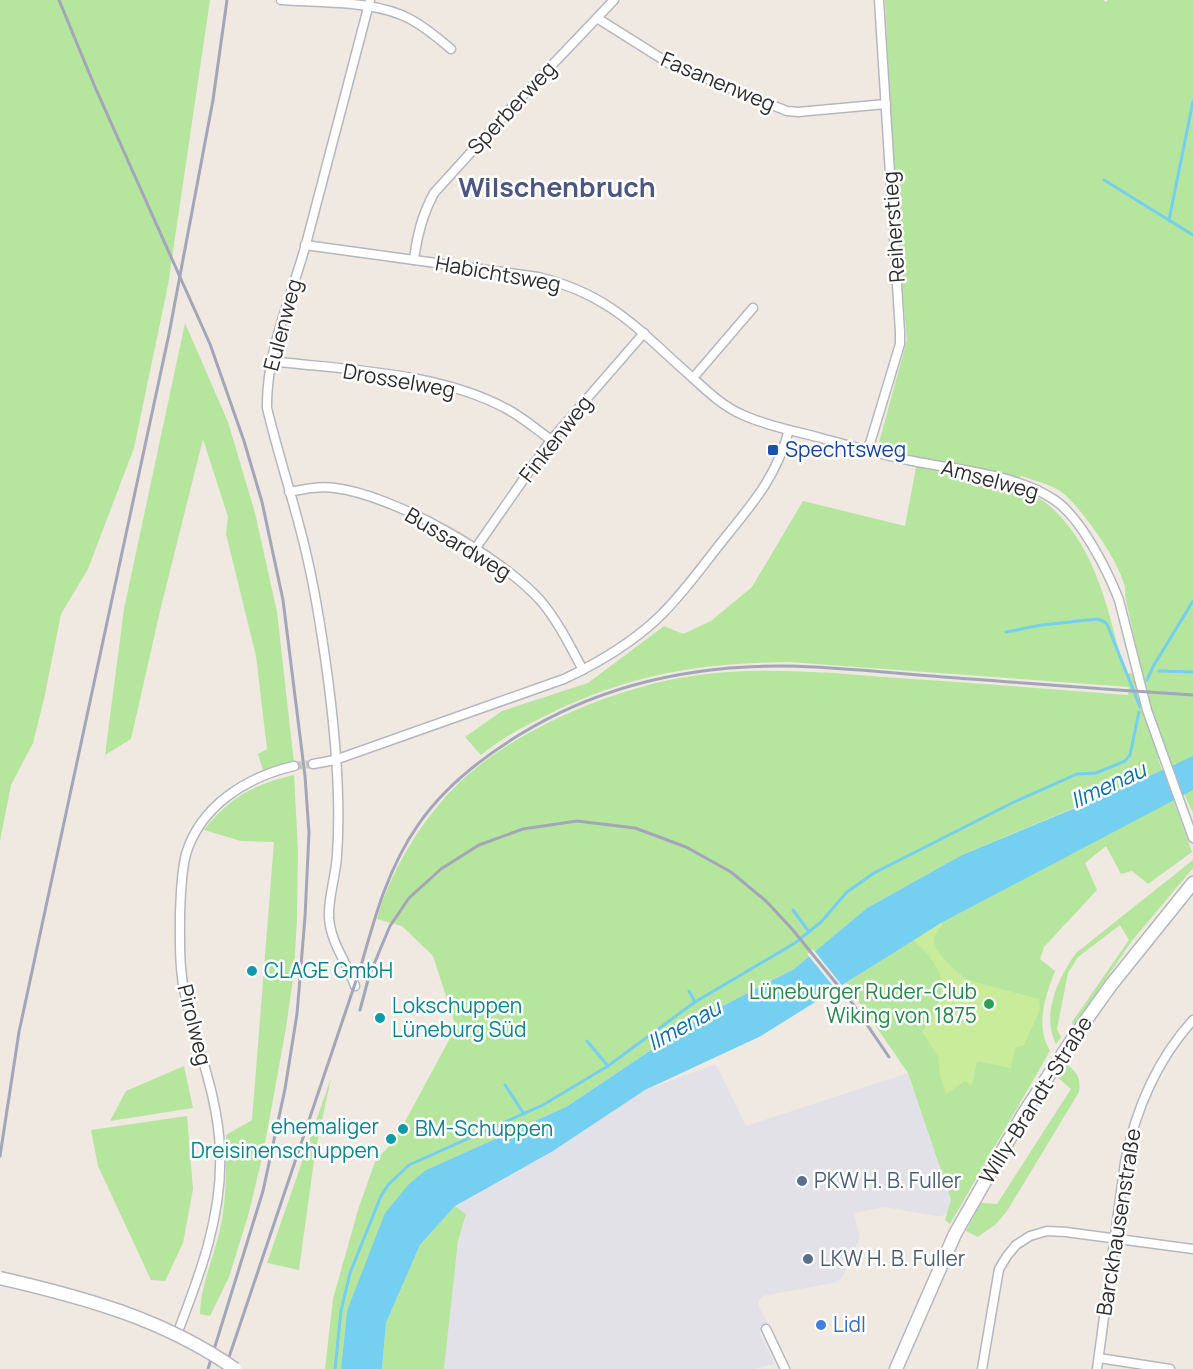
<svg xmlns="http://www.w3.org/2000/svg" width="1193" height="1369" viewBox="0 0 1193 1369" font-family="Manrope,sans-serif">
<rect width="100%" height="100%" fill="#efe9e1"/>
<path fill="#e3e1e8" d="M716,1064L746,1126L908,1073L951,1200L948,1212L942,1216H935L885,1207L854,1213L860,1237L842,1278L833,1283L763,1296L759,1300V1306L769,1327L759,1333L775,1364L755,1369H444L458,1241L466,1214L455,1206L553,1151L645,1090Z"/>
<g fill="#b6e59e" fill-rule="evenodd">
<path d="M0,0H210L168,285L134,448L88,569L61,614L44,699L33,743L11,785L0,841Z"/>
<path d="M885,0H1103L1106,2L1108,0H1193V813L1184,794L1188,792L1176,763L1172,765L1168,755L1158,759L1162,770L1161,771L962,855L867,908L794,969L696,1020L566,1107L426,1170L347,1311L341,1369H325L333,1299L358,1210L376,1159L394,1142L456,1027L433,956L402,926L377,919C389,876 413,835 442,801C499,733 621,683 707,674C771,667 834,673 897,678C974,683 1051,689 1128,695L1129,687L789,662C701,663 631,674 551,713C526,725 502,738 481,755L465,737L502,711L588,683L664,626L683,634L711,621L752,587L803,501L905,526L918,457L878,446L907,340L898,245ZM1021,476C1035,481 1052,484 1064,494C1081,508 1130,574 1125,596L1142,672L1125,674C1109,615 1097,544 1046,503C1037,496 1023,492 1013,487Z"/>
<path d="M185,323L228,422L255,513L277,612L294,763L263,770L258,754L267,749L256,656L226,534L228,517L203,439L160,611L131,739L105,755L124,609Z"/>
<path d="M294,775L298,850L297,918L294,971L286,1028L263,1154L248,1216L229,1277L210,1316L200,1314C201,1281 217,1251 222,1219C227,1191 226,1163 226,1135L252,1120L274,842L241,841L204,830C229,797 255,784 294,775Z"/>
<path d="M1173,799L1192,852L1148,884L1132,871L1121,874L1106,846L1085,863L1097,890L1044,947L1040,959L1055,971C1045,997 1035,1025 1050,1051L950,1224L945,1220L951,1200L908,1073L846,983L913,939L914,941L942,925L941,923Z"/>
<path d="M1193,860V868L1131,942L1074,1026L1072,1022L1129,940L1120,925L1078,957L1068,973L1057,1029L1061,1037L1056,1044C1041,1015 1058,978 1076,953Z"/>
<path d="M1065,1063C1077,1072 1081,1077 1079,1092L1007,1211L996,1224L978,1237L966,1231L981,1203L997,1204L1071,1089L1056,1076Z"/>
<path d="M184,1066L193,1108L110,1121L126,1091Z"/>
<path d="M331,1078L315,1153L299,1270L267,1263Z"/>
<path d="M187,1116L193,1189L183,1243L165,1281L151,1280L98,1166L91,1130Z"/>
<path d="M455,1206L466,1214L458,1241L444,1369H382L386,1323L420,1245Z"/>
</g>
<path fill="#c9ec9a" d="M941,923L942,925C940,929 935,934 934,938C932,951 958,974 968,980L1039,999L1040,1010L1024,1045L1015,1048L1011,1068L977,1061L972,1086L965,1081L946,1094L940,1075L938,1056L922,1032C939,1005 952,985 929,956C925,950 918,945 913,939Z"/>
<path fill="#75cff0" d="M1193,756V790L941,923L761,1036L645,1090L553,1151L455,1206L420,1245L386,1323L382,1369H341L347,1311L385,1213L409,1184L426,1170L566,1107L696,1020L794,969L867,908L962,855L1121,789Z"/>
<path fill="#efe9e1" d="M813,949L844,988L838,992L807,954Z"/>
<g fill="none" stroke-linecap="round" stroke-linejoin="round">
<g stroke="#75cff0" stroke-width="3">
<path d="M1104,180L1193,235"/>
<path d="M1169,220L1193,101"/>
<path d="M1006,632L1042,625L1097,619L1103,621L1107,624L1140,707"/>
<path d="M1159,671L1193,672"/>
<path d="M1147,680L1154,665L1193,601"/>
<path d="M793,910L809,932"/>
<path d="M689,991L695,1002"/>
<path d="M587,1041L608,1066"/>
<path d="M505,1085L524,1114"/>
<path d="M335,1369L341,1311L350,1273L381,1196L388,1185L409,1165L543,1105L608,1066L695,1002L795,943L821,922L847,892L874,873L1012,803L1077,774L1096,773L1125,761L1130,755L1139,712"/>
</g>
<path stroke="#c8c4bd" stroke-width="8" stroke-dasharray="8 4" stroke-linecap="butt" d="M294,766L313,764"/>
<defs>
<g id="street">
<path d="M281,0C320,3 375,0 410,19C425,27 438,38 451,49"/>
<path d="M597,18L670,64L787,111L798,112L886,104"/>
<path d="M305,245L538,277C606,293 635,326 685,371C703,387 720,405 743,415C767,426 795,431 821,438C851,446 882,455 913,461C956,470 1016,474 1053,499C1080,516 1107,569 1119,600L1147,710L1193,838"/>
<path d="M414,260C417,235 422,215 434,193L514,105L614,0"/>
<path d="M271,361C347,370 437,372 505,408C521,416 536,429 551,440"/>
<path d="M693,378L753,308"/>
<path d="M868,450L900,344V332L879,0"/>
<path d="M289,492C304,489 319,486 335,488C394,495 500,556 540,600C558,621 570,646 583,670"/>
<path d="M475,549L551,440L644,333"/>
<path d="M313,764L335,760L564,679C598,663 632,643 659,617C684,593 703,565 724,539C754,502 776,477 789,430"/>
<path d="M355,986C347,962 331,944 329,918C328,897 336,876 337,855C341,801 335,733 328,679C322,634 315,588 304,544C293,499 278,454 267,408C266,352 291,298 306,244C328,163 348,81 370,0"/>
<path d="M766,1329L785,1369"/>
<path d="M177,1334C200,1275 223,1214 220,1150C218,1094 195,1043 184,990C179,964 180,939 180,913C181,893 181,873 186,854C201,805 247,777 294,766"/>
<path d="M1099,1358L1170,1369"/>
<path d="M982,1369L999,1269L1007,1256L1016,1245L1030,1236L1047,1231L1066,1232L1193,1249"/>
<path d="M1097,1369L1125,1162C1136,1108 1156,1061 1193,1020"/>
</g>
<path id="secondary" d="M896,1369L955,1234L1024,1113L1074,1037L1111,985L1193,883"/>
</defs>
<use href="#street" stroke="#b4b7c1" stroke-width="11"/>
<use href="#secondary" stroke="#b4b7c1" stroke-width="15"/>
<use href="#street" stroke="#fff" stroke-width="8"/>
<use href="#secondary" stroke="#fff" stroke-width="12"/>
<g stroke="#a3a6b8" stroke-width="3">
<path d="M59,0L95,87L210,344L244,441L262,502L283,600L305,776L309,833L305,917L297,1014L285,1089L263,1191L208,1369"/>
<path d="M360,1010L369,976L390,926L409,898L441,869L479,845L523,829L577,821L635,828L686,847L731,872L766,901L792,929L853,1004L889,1057"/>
<path d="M0,1156L19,1032L169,334L213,100L227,0"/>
<path d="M225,1369L361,966C375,916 388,868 418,825C444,787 480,759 519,735C600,685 692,665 787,666C839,667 891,673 943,677C1027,683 1110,690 1193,695"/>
</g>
<defs>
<path id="secondary-bridge" d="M0,1278C83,1297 164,1319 235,1369"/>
</defs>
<use href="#secondary-bridge" stroke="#b4b7c1" stroke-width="15" stroke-linecap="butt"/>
<use href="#secondary-bridge" stroke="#fff" stroke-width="12"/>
</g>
<rect fill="#1a4fb4" stroke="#fff" stroke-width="2" x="767" y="444" width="12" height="12" rx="3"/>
<g fill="#0f9aa8" stroke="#fff" stroke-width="2">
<circle cx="252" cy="971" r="6"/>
<circle cx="380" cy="1018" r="6"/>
<circle cx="403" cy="1129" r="6"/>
<circle cx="391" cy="1139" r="6"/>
</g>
<circle fill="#2e9e5b" stroke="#fff" stroke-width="2" cx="989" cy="1004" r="6"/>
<g fill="#5c6f8a" stroke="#fff" stroke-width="2">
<circle cx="802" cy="1181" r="6"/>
<circle cx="808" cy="1259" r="6"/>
</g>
<circle fill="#3f7fe0" stroke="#fff" stroke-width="2" cx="821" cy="1325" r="6"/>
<g text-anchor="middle" stroke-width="5" stroke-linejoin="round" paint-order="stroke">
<g font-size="21" fill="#2e2e2e" stroke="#fff">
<text transform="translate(718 82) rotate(23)" y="7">Fasanenweg</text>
<text transform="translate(512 108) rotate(-47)" y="7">Sperberweg</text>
<text transform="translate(894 227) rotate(-94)" y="7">Reiherstieg</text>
<text transform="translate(498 274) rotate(10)" y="7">Habichtsweg</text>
<text transform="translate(283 325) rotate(-75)" y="7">Eulenweg</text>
<text transform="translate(399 381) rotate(10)" y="7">Drosselweg</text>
<text transform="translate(556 439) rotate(-52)" y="7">Finkenweg</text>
<text transform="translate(990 480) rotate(15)" y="7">Amselweg</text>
<text transform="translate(458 544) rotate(31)" y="7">Bussardweg</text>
<text transform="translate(194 1025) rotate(76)" y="7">Pirolweg</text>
<text transform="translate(1036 1100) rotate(-58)" y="7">Willy-Brandt-Straße</text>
<text transform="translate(1119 1222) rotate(-81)" y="7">Barckhausenstraße</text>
</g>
<g font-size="21" fill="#164399" stroke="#fff" text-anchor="start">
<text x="785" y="457">Spechtsweg</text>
</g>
<g font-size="21" fill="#0d838f" stroke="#fff" text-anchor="start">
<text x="264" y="978">CLAGE GmbH</text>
<text x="392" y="1013">Lokschuppen<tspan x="392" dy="24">Lüneburg Süd</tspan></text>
<text x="379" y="1134" text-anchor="end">ehemaliger<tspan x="379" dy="24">Dreisinenschuppen</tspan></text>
<text x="415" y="1136">BM-Schuppen</text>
</g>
<g font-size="21" fill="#27864d" stroke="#fff" text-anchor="end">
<text x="977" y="999">Lüneburger Ruder-Club<tspan x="977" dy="24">Wiking von 1875</tspan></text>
</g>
<g font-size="21" fill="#4e5e75" stroke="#fff" text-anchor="start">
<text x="814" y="1188">PKW H. B. Fuller</text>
<text x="820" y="1266">LKW H. B. Fuller</text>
</g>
<g font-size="21" fill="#366cbe" stroke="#fff" text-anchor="start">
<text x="833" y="1332">Lidl</text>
</g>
<g font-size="22" font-style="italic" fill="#0d6fa3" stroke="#fff">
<text transform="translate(1108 785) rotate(-25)" y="8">Ilmenau</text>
<text transform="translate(684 1025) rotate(-29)" y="8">Ilmenau</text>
</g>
<g font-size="27" font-weight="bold" fill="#4d5680" stroke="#fff">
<text x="557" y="197">Wilschenbruch</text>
</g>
</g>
</svg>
